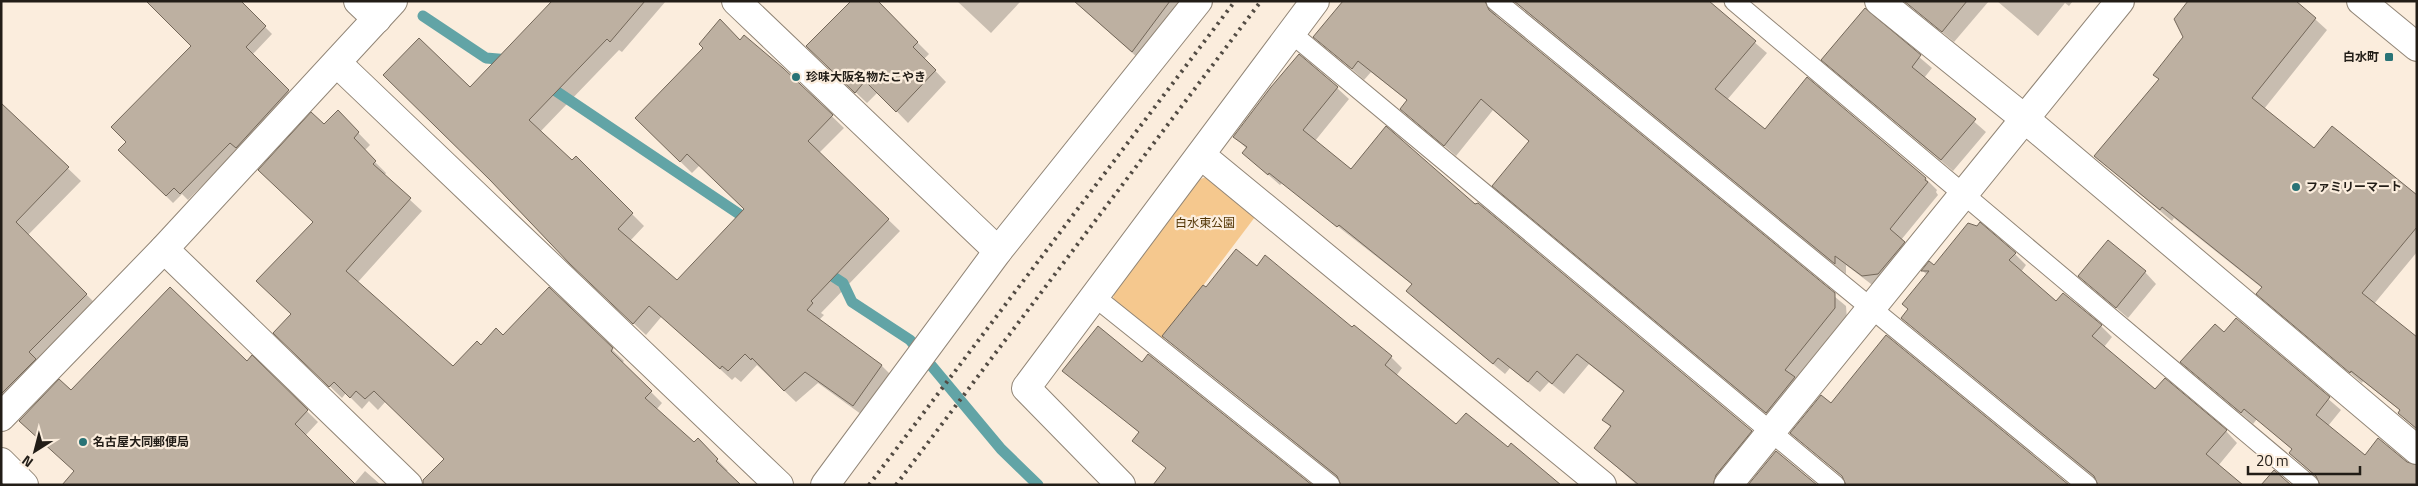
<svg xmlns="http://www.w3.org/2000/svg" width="2418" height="486" viewBox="0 0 2418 486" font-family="'Titillium Web','Noto Sans JP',sans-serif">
<rect width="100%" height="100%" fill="#fbeddd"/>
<path fill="#f5c88e" d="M1211,175L1258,213L1162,340L1113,299L1116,283L1188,184Z"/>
<g fill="#0003">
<path d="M239,1L272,34L252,55L295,98L238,149L188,200L182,194L173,203L120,150Z"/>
<path d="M572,1H666L622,52L619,50L540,132L572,162L576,158L644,226L630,241L677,282L746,209L700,165L692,173L636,118L740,42L783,69L844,128L819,153L900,231L821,313L824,315L819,320L882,366L893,377L865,417L818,383L796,402L757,365L741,382L735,377L732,380L662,316L646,335L583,276L470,89Z"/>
<path d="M876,1L929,54L924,59L946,82L908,123L878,92L867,103L819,57Z"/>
<path d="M957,1H1021L991,33Z"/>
<path d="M1074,1H1197L1147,66Z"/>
<path d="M1366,1H1706L1767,53L1727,100L1765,131L1926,179L1937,190L1936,192L1938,195L1901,240L1916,254L1875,287L1846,265V274L1516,3L1505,1L1498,6L1496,17L1846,306L1847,320L1778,424L1506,197L1530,142L1493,110L1456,156L1402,109L1408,101L1371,72L1364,80L1315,37Z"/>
<path d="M1904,1H1989L1954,42Z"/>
<path d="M1997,1H2073L2069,6L2065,3L2038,36Z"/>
<path d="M2295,1L2327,30L2264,109L2314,149L2417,197V252L2374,304L2417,339V430L2399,413L2401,411L2363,381L2362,383L2269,305L2262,288L2174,218L2172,221L2095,156Z"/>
<path d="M1872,17L1932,68L1924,78L1986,132L1953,171L1835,71Z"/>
<path d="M1337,88L1349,99L1315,141L1352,170L1474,206L1751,432L1763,443L1731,485H1637L1595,448L1611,428L1603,419L1625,393L1589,364L1564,394L1549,382L1540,392L1510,368L1505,374L1419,303L1408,291L1413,285L1282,183L1280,185L1243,153L1247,149L1235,137Z"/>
<path d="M1,104L81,181L27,236L99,307L1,405Z"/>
<path d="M338,112L370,145L364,151L386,173L384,176L422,211L358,282L453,368L481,346L503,336L549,288L624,361L622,363L662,403L656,410L694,443L698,440L728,471L445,459L386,401L378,410L369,401L362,409L346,393L342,398L275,333L292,314L315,222L324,126Z"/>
<path d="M2015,254L2026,265L2021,272L2056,303L2101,326L2112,337L2104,347L2155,391L2226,431L2237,443L2218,466L2096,479L1902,318L1909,310L1927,275L1923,271L1930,263L1934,267Z"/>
<path d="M1258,268L1352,329L1391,357L1402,368L1396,376L1456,426L1508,449L1339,479L1164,336L1206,289Z"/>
<path d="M2145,272L2156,284L2128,318L2079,276Z"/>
<path d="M2236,320L2341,410L2328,426L2365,456L2407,463L2321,482L2290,453L2293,450L2257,419L2253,424L2182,362L2225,334Z"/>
<path d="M252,357L318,422L305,436L354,484L365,471L381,485H83L76,472L71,392L247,363Z"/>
<path d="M1143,363L1167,469L1134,441L1140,433L1064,370Z"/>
<path d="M1831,405L1845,479L1792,433Z"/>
</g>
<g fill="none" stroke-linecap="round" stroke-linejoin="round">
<g stroke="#62a4a6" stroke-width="11">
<path d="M423,16L486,58L510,60"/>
<path d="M544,83L751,222"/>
<path d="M823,270L843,283L852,302L910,340L1001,449L1038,485"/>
</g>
</g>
<g fill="#bdb0a1" stroke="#736759">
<path d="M146,1H241L266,26L246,47L289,90L236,148L230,143L180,194L174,188L166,196L118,150L126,142L111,127L191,46Z"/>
<path d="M552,1H645L610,42L607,39L529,120L572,160L576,156L633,213L618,229L677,280L744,209L687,154L680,162L635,118L703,48L699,44L720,19L740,40L744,35L783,68L833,115L808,141L889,219L811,301L813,303L807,310L882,365L853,406L805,372L784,391L752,358L751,360L745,354L728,371L722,366L720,369L649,306L633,324L570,264L490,180L383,75L419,38L470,87Z"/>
<path d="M851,1H878L918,42L913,47L936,70L896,112L865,81L855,93L806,46Z"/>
<path d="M1074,1H1170L1132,52Z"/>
<path d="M1343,1H1485L1489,10L1835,293V308L1785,370L1795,377L1766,413L1492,186L1529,141L1481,99L1444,146L1400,109L1407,100L1358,61L1352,69L1313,37Z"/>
<path d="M1514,1H1709L1756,41L1715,89L1765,129L1807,77L1926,178L1925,180L1928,182L1890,229L1905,242L1878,274L1862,276L1835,256V264Z"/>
<path d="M1904,1H1967L1942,32Z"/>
<path d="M2188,1H2296L2316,18L2252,98L2314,148L2332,126L2417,195V227L2362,293L2417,337V429L2398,413L2400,410L2351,371L2350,373L2256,294L2262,287L2162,207L2160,210L2094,156L2159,79L2153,75L2183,37L2174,19Z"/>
<path d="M1865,8L1921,55L1912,67L1976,119L1941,160L1821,60Z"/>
<path d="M1299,54L1338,87L1303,130L1351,169L1386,126L1475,204L1478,203L1752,431L1716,475L1713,485H1639L1594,448L1611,426L1602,420L1624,391L1577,354L1552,384L1537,371L1528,382L1498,358L1493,364L1406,291L1412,284L1339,225L1337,227L1269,173L1268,175L1242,153L1247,147L1233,137L1271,87Z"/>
<path d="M1,103L69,167L16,222L87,294L29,352L36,359L1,394Z"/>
<path d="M338,110L359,132L354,138L376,161L373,164L411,198L346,271L453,366L477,341L481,345L496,328L503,335L549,287L613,348L611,351L652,391L645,398L694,442L698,438L718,459L716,461L741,485H423V480L444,459L374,391L365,399L356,391L350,398L334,382L329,387L273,333L291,314L256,281L313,222L258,170L311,112L324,124Z"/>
<path d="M1980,222L2016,253L2009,260L2056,301L2063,293L2102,325L2092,336L2155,389L2165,378L2227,430L2206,454L2243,485H2098L2094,476L1901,318L1908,309L1902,304L1929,271H1921L1929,261L1934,265L1968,223L1977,226Z"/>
<path d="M2108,240L2146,271L2116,308L2078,276Z"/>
<path d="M1236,249L1257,266L1265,255L1352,327L1354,325L1392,356L1385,365L1456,424L1466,413L1508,447L1511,443L1561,485H1341L1337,476L1162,336L1203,285L1206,287Z"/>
<path d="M170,287L247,361L252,355L308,410L295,424L356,485H62L74,471L19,421L59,379L71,390Z"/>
<path d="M2236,318L2330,397L2316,415L2365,455L2378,438L2407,462L2417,465V485H2320L2316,476L2289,453L2292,449L2244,409L2241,413L2180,362L2215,324L2224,332Z"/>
<path d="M1098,326L1142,362L1148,354L1312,485H1153L1166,468L1132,441L1139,432L1062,371Z"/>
<path d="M1886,335L2069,485H1846L1842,476L1790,433L1821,395L1831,403Z"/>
<path d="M1776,451L1817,485H1748Z"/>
<path d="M2274,470L2291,485H2261Z"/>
</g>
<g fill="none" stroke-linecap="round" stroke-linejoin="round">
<defs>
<g id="service">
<path d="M1496,1L2087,485"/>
<path d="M1734,1L2309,485"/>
<path d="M1291,33L1835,485"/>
<path d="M1095,297L1330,485"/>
</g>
<g id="minor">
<path d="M358,1L377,19"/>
<path d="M736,1L998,251"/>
<path d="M1879,1L2025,119L2417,450"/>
<path d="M337,63L779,485"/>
<path d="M1202,156L1602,485"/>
<path d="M164,249L408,485"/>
<path d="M1,417L164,249L393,1"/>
<path d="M1,462L24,485"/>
<path d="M825,485L998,251L1198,1"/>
<path d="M1121,485L1026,388L1315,1"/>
<path d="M1728,485L2120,1"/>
</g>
<path id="primary" d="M2361,1L2417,47"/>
</defs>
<use href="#service" stroke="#918576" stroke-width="21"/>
<use href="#minor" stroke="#918576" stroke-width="30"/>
<use href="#primary" stroke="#918576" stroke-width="30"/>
<use href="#service" stroke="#fff" stroke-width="19"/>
<use href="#minor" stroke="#fff" stroke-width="28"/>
<use href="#primary" stroke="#fff" stroke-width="28"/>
<g stroke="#524b43" stroke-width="4" stroke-dasharray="2.5 5" stroke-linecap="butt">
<path d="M869,485L1235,1"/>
<path d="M896,485L1261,1"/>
</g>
</g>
<g fill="#297376" stroke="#fbeddd" stroke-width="2">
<rect x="2384" y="52" width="10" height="10" rx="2.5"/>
<circle cx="796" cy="77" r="5"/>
<circle cx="2296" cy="187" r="5"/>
<circle cx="83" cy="442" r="5"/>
</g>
<g text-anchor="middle" stroke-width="4.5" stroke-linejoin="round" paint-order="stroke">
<g font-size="12" font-weight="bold" fill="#221d17" stroke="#fbeddd" text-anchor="start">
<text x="2379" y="61" text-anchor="end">白水町</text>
<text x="806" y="81">珍味大阪名物たこやき</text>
<text x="2306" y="191">ファミリーマート</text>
<text x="93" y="446">名古屋大同郵便局</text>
</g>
<g font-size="12" fill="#523403" stroke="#fbeddd">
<text x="1205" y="227">白水東公園</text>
</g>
</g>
<rect width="2418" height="486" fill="none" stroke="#221d17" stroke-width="5"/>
<g transform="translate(35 451) rotate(216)" stroke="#fbeddd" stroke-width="4" paint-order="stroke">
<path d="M0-4L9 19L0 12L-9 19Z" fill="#221d17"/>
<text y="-8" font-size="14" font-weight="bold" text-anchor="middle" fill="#221d17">N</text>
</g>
<path d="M2248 466v8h112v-8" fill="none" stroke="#221d17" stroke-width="2.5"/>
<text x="2256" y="466" font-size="15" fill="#221d17" stroke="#fbeddd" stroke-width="4" paint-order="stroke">20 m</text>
</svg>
